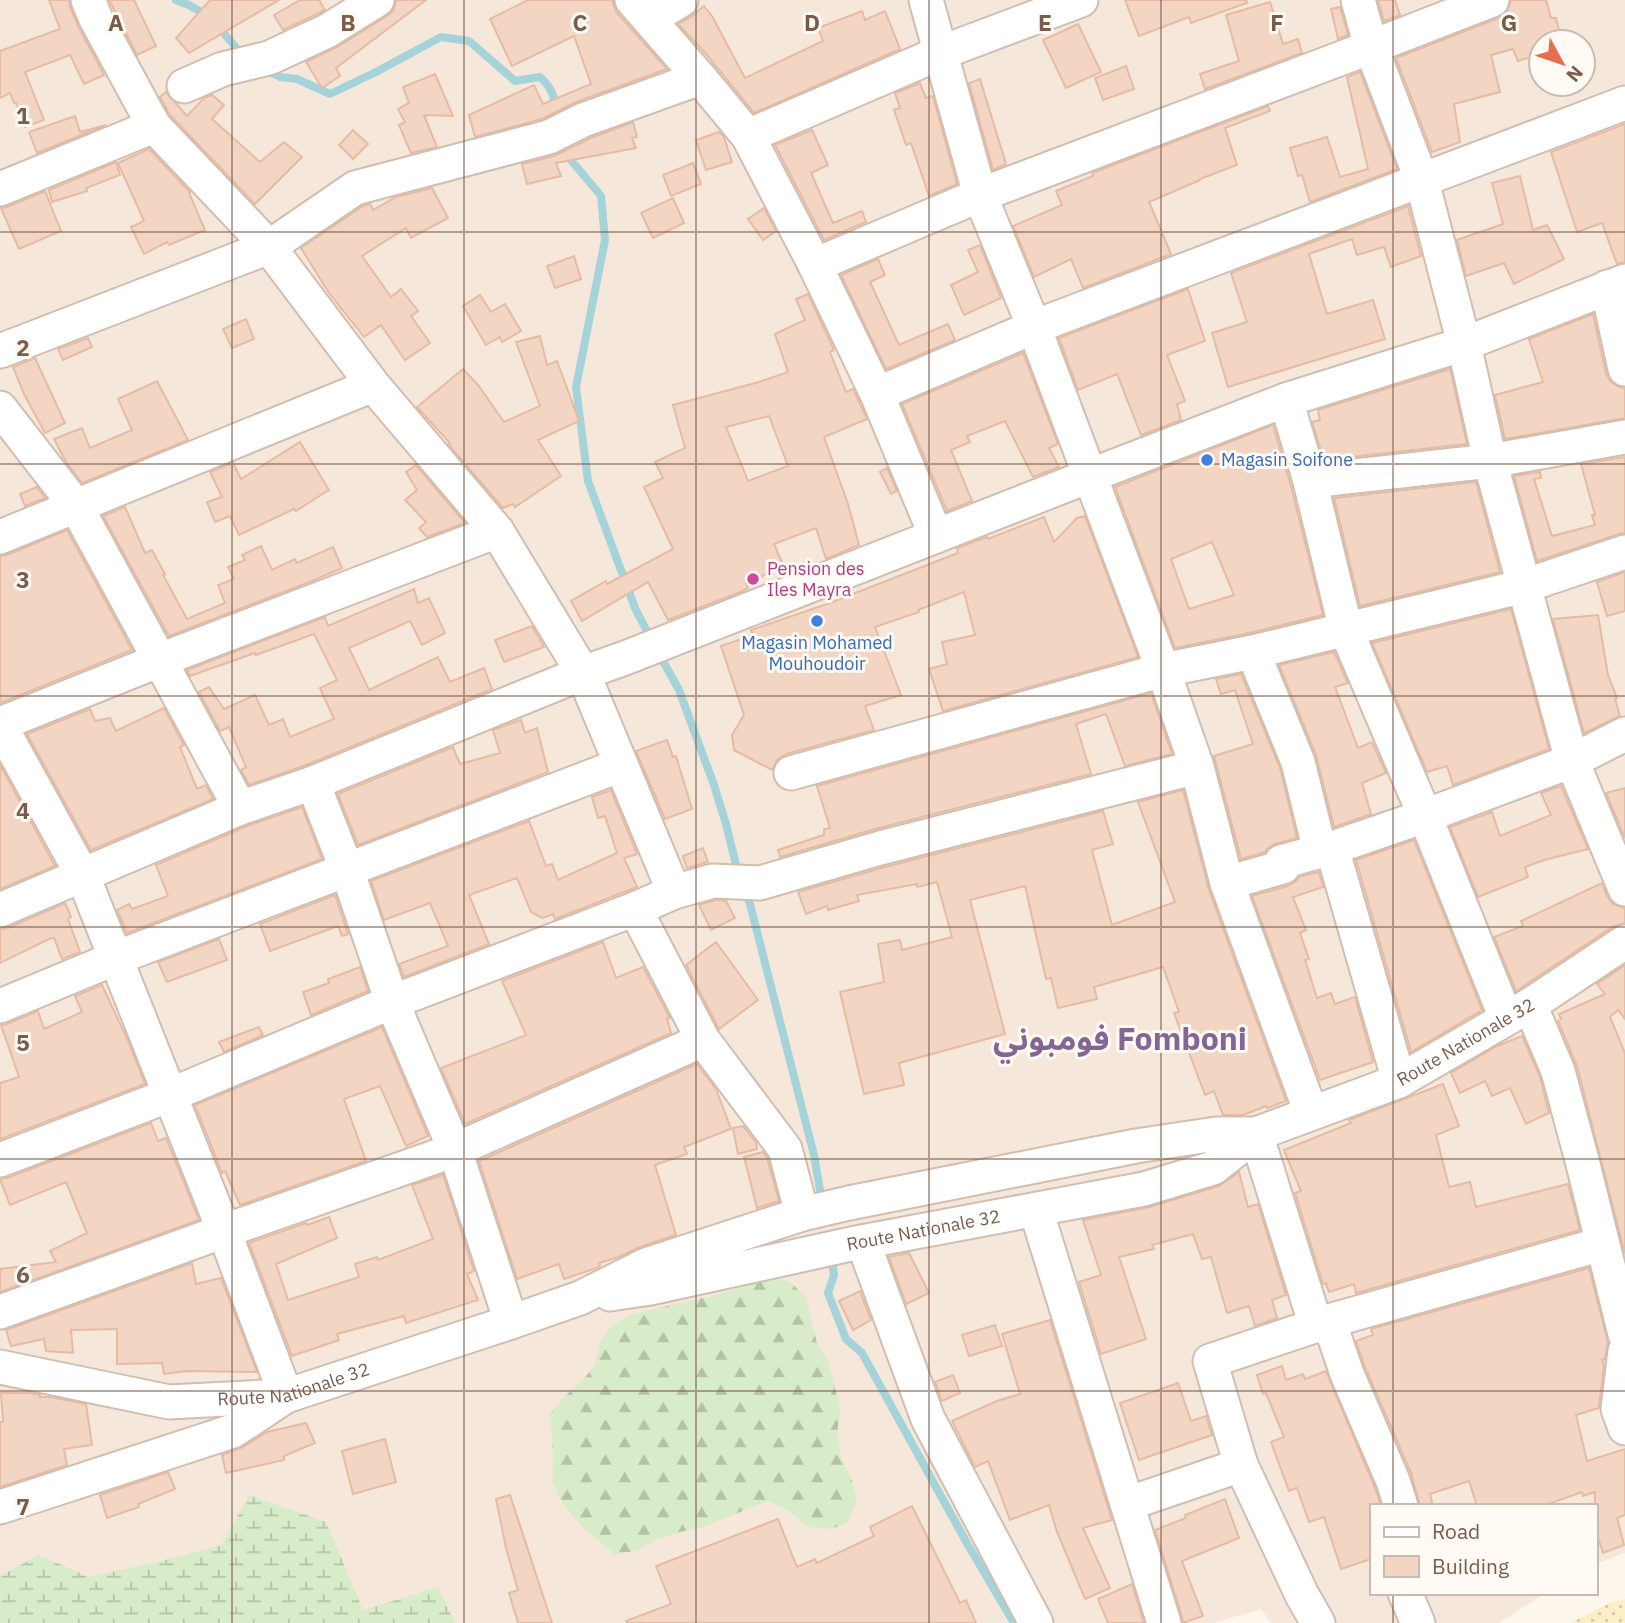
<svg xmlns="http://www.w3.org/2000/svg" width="1625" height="1623" viewBox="0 0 1625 1623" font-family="'IBM Plex Sans','Noto Sans Arabic',sans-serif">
<defs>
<pattern id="forest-firs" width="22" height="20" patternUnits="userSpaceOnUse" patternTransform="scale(1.75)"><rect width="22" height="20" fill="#d8ecc9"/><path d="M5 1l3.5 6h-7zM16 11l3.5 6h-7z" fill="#b4c2a5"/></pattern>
<pattern id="wetland-marsh" width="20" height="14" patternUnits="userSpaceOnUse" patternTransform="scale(1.75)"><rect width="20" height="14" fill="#d8ecc9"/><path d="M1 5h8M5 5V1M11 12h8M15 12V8" fill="none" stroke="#b4c2a5"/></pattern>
<pattern id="sand-dots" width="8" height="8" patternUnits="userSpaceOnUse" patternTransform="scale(1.75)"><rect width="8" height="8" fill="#fcefc7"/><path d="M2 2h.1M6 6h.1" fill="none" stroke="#d1c5a4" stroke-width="1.8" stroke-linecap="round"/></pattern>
</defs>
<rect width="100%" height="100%" fill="#fdf6ec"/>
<path fill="#f5e8da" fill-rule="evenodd" d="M0,0H1625V1553L1595,1564V1506H1371V1593H1546L1499,1623H1271L1261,1609L1213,1623H0ZM1541,42H1583V84H1541Z"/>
<path fill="url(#forest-firs)" d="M767,1278L789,1281L806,1297L817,1343L829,1363L840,1409L837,1434L841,1457L851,1478L857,1500L848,1522L832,1529L808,1527L789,1511L768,1501L703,1527L680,1532L657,1539L637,1551L614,1554C591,1535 564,1513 554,1485C551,1477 553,1466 553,1457C552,1443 551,1428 550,1414L565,1396L582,1381L595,1365L600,1342L613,1324L633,1314L724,1293Z"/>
<path fill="url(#wetland-marsh)" d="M249,1495L326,1522L363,1610L438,1587L455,1623H0V1576L39,1555L89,1577L165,1560L222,1545Z"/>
<path fill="url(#sand-dots)" d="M1625,1599V1623H1570L1610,1603Z"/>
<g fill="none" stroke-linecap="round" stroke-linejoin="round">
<g stroke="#a5d3da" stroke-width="8">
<path d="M176,0L189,5L208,16"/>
<path d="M217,25L238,50L244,54"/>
<path d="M265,70L280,77L297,79L330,94L374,73L441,37L469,41L515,81L540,77C557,92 555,104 555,125"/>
<path d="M555,141L601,196L605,240L576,387L588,481L635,608L652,641"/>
<path d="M658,652L679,690L714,785L726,824L738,873"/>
<path d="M745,892L750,904L814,1155L822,1202"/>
<path d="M831,1256L834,1275L828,1293L846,1339L862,1353L968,1545L1014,1623"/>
</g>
</g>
<g fill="#f3d5c3" stroke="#e6bba3" stroke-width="2" fill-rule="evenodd">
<path d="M49,0H69L70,7L78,26L104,75L84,84L70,55L25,72L44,120L25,127L16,103H14L10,93L0,98V51L60,29Z"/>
<path d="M109,0H134L156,46L137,55Z"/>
<path d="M210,0H279L189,53L176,38Z"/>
<path d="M300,0H319L325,10L283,30L274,15Z"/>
<path d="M396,0H426L336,68L340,76L322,88L306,62L337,47L387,16L394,10Z"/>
<path d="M528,0H613V4L617,13L667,69L576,102L542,119L475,137L469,115L534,85L543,104L591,84L574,36L512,66L490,19Z"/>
<path d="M1125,0H1246L1247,3L1191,23L1189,17L1139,36Z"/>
<path d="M1378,0H1395L1400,15L1384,21Z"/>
<path d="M1511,0H1546L1551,18H1556L1562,42H1541V54L1518,61L1513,49L1491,55L1500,92L1454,104L1460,142L1432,152L1396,58L1499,18L1507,11Z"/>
<path d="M1270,2L1283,44L1298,39L1302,53L1205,89L1200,74L1239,61L1226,15Z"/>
<path d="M704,6L712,16L745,78L823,41L818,28L862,11L865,20L885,11L900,49L754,113L707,55L678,24L691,17Z"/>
<path d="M1340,7L1348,35L1338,39L1331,9Z"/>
<path d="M1078,24L1101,72L1066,88L1043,40Z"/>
<path d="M1126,66L1134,89L1103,100L1095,78Z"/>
<path d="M1360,72L1397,169L1310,202L1302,175L1298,176L1290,148L1327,137L1340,177L1368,169L1347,77Z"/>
<path d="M435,74L453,116L424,115L437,147L411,153L399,125L405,122L398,109L409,103L403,87Z"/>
<path d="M980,79L1006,164L993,170L969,83Z"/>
<path d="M920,83L926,98L933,96L957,184L929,196L911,143L906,145L894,110L900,108L895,93Z"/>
<path d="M166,92L187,116L204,98L212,95L224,105L212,119L260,162L284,142L302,157L255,204L170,115L160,97Z"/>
<path d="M1268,106L1270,111L1225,128L1237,165L1200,179V180L1149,202L1171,254L1083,288L1071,259L1034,277L1013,226L1062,205L1056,191L1093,176L1092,173Z"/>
<path d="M75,116L80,132L106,125L37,153L29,132Z"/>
<path d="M633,122L637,137L632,138L636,148L556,163L561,176L527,184L522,164L554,156L591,138Z"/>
<path d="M1625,124V262L1617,264L1602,223L1577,232L1551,152Z"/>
<path d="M353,130L368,144L353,159L339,145Z"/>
<path d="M812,130L828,165L811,173L833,223L862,211L866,222L824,240L775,145Z"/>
<path d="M719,132L724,137L732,162L706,170L696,140Z"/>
<path d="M149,149L190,192L189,193L205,230L169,245L167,242L144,254L131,227L144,221L118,163Z"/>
<path d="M116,162L120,175L86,188L87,191L52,202L49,190Z"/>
<path d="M693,163L701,184L671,196L663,175Z"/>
<path d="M1520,176L1533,230L1547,225L1564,259L1514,284L1504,263L1466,276L1457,240L1503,224L1492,183Z"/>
<path d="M432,188L448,218L411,238L406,228L362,256L391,297L401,289L418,311L411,316L430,343L405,360L381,325L364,337L329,293L301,248L363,206L370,204L373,210L396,197Z"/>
<path d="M45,191L61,231L19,249L1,208L7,207Z"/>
<path d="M673,198L684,223L653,238L641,213Z"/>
<path d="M1408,206L1421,256L1391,267L1384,247L1357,255L1352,239L1309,254L1327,314L1373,300L1385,339L1228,387L1212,333L1247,322L1231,273Z"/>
<path d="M764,208L776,231L763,240L748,219Z"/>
<path d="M980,245L1001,298L964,315L951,285L978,272L968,250Z"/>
<path d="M574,256L581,279L555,288L547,266Z"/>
<path d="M878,259L885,275L870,282L899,345L948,324L955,340L886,369L841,275Z"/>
<path d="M1188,289L1205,341L1167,355L1185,401L1177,404L1181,420L1141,435L1117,374L1078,390L1059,338Z"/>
<path d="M808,294L834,350L830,352L846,392L853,389L867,419L824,437L848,504L859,545L826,559L816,528L774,544L784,567L746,583L748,588L740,592L668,620L648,582L582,621L571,601L606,581L607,584L673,549L644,487L663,478L655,462L685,448L673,405L759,382L788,372L775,334L805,320L796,299ZM769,416L788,466L748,481L726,427Z"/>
<path d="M480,295L491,312L505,304L521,331L502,342L500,337L486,345L463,306Z"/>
<path d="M1593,314L1606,374L1611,382L1619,387L1625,388V418L1505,439L1495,395L1543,382L1529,339Z"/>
<path d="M246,319L254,339L232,348L223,329Z"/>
<path d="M540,336L547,365L557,361L579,421L538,440L561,476L515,507L513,504L503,508L448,444L450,443L417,407L463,369L478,385L504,422L540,406L516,342Z"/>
<path d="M88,338L92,347L63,360L58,349Z"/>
<path d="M1023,353L1058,444L1049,448L1059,467L1033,477L1005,421L967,436L970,442L951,450L972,501L947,511L902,404Z"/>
<path d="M35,358L65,423L45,433L24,394L13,367Z"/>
<path d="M1450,369L1467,444L1324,460L1312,422L1320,420L1318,410Z"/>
<path d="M157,381L188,440L82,483L66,462L54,439L82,428L90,448L132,430L118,399Z"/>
<path d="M1273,425L1291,486L1323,615L1249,633L1175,648L1115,487ZM1212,542L1234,595L1189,609L1171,559Z"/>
<path d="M300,442L329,490L296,511L294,509L239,535L230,516L215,522L207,502L222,497L210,472L233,463L241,479Z"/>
<path d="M1625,457V533L1619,534L1537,561L1514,476L1540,472L1541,478L1534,479L1552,536L1595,525L1592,515H1595L1581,464Z"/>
<path d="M416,465L465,523L427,537L419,528L426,522L405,500L417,490L406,472Z"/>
<path d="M887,468L897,491L891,494L880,472Z"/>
<path d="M1476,482L1500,572L1360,606L1334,498Z"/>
<path d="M37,487L45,498L25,506L20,494Z"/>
<path d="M125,507L145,553L152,550L165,574L163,575L187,619L225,603L218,585L234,579L228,567L245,560L242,555L261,546L272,570L295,559L297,563L333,547L342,568L312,581L169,636L103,516Z"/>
<path d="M1085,516L1138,657L943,711L929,669L947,664L942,642L975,635L964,592L918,610L919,612L875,627L901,695L865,706L874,730L786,754L777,760L772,770L734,750L732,735L744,715L721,646L753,635L751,630L827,604L958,553L957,548L987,537L988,539L1044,517L1054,542L1077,518Z"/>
<path d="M67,530L132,650L0,703V556L7,555Z"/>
<path d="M1625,572V611L1607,616L1597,582Z"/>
<path d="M414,589L418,603L429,598L445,633L422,645L410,621L349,648L369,690L438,657L450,682L484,668L492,689L306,765L249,785L241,770L246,767L229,727L220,731L199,692L209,687L224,709L255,695L269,725L283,719L290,737L334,719L320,688L337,680L314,634L256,655L255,653L190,676L187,670L325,617L328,626Z"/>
<path d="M1511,609L1549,749L1453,785L1447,766L1427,772L1372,643Z"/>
<path d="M1598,615L1608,675L1617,698L1615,699L1620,716L1584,733L1553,619Z"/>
<path d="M532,626L544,647L504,662L495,640Z"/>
<path d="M1334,652L1348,683L1335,687L1358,748L1372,742L1386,773L1362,783L1371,814L1334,827L1316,755L1279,665Z"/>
<path d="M1241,674L1280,768L1297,838L1275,844L1267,849L1265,852L1241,859L1214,756L1253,744L1235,690L1221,694L1216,679Z"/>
<path d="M1151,693L1172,754L1125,766L1106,714L1076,724L1091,774L875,829L780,857L778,850L824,835V829L830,828L817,786Z"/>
<path d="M164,708L184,745L180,747L197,789L206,785L213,799L91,850L27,734L90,709L95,721L110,718L116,731Z"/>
<path d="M521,720L525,733L537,728L548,772L358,845L338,794L453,747L460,764L500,753L493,730Z"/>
<path d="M667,740L673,757L676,756L692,809L665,819L636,751Z"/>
<path d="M0,765L55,866L0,889Z"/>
<path d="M1561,786L1588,849L1544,860L1525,867L1528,877L1478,897L1450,827L1492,812L1500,836L1551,815L1541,793Z"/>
<path d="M1625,788V838L1606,793Z"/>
<path d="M611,790L637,854L624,858L637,887L555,919L553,914L542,918L531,912L517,878L469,895L489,944L404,977L399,964L448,946L430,903L384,920L371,881L529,821L546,866L552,864L558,880L617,853L605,816L598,818L592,797Z"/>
<path d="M1183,790L1209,890L1286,1101L1267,1108L1266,1106L1243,1115H1223L1214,1091L1205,1095L1174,1013L1179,1012L1163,967L1094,987L1097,999L1058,1008L1051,978L1046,979L1025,886L970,900L1005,1034L899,1063L904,1085L864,1094L840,992L884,982L878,944L900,940L902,950L952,937L937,882L917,887V884L857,895L859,901L828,910L827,906L806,914L798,892L885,867L1103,811L1113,844L1092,850L1112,925L1175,902L1138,802Z"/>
<path d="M302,807L322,859L127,933L117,910L129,904L132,909L168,896L156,865L247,826Z"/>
<path d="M1414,840L1482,1010L1411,1052L1356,860Z"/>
<path d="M703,848L708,862L687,868L683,856Z"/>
<path d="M1319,872L1323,887L1293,897L1306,930L1300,933L1309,959L1305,960L1317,998L1331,993L1335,1004L1355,997L1373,1062L1320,1080L1252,896L1288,886L1297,880L1299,877Z"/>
<path d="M1602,883L1607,896L1613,904L1625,908V923L1614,926L1516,991L1494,937L1523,926L1521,921Z"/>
<path d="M335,895L348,934L342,936L338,926L270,951L260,924Z"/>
<path d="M715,900L726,901L735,918L711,930L699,905Z"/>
<path d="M65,903L71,917L68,919L80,952L62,959L54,938H51L0,963V929L8,928Z"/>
<path d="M219,939L227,960L167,982L158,962Z"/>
<path d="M603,942L616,978L643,967L670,1018L667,1019L671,1033L465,1124L441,1068L526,1035L502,981Z"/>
<path d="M716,942L758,1000L719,1029L686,965Z"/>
<path d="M1625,965V1019L1618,1010L1610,1017L1625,1053V1254L1577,1066L1558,1021L1561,1019L1559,1014L1605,994L1597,984Z"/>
<path d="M360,967L368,991L311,1015L303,992L329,983L328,979Z"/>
<path d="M102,985L128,1041L145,1084L0,1139V1083L19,1077L1,1025L7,1024L38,1011L44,1029L82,1012L75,996Z"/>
<path d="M259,1027L263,1035L224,1052L219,1042Z"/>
<path d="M382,1027L428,1136L406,1146L380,1086L344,1099L366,1161L240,1205L225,1171L222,1173L195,1105Z"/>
<path d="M1522,1036L1540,1077L1549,1113L1526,1124L1510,1088L1492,1096L1485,1081L1460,1093L1451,1073L1497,1046Z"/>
<path d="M697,1064L716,1089L731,1129L684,1147L687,1154L655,1165L676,1235L640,1247L619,1257L599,1263L600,1266L599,1267L564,1279L559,1264L517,1279L479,1161Z"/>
<path d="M1443,1084L1459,1126L1436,1135L1449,1187L1470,1182L1476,1207L1568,1184L1580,1230L1356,1293L1354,1284L1329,1292L1326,1283L1323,1284L1295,1193L1301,1191L1284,1150L1351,1123L1349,1120Z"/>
<path d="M151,1123L158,1141L166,1138L199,1220L0,1292V1269L56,1262L50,1251L87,1233L66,1182L10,1205L0,1179L7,1178Z"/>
<path d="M743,1126L756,1142L757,1149L738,1154L733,1128Z"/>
<path d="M763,1152L767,1158L779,1201L757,1208L744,1157Z"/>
<path d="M1239,1172L1248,1207L1258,1204L1286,1295L1272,1300L1277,1318L1255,1326L1249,1306L1227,1313L1211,1257L1202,1259L1193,1234L1152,1245L1154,1249L1119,1257L1146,1339L1101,1354L1079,1282L1101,1275L1083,1220L1149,1207L1219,1186Z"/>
<path d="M443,1175L474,1271L467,1274L478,1300L406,1323L404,1316L337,1334L339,1340L292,1356L249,1243L306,1223L307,1225L329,1217L337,1238L276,1264L288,1300L359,1277L355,1264L377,1257L378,1260L433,1239L412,1185Z"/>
<path d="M909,1253L929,1293L906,1304L889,1257Z"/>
<path d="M192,1263L196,1284L221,1278L257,1372L186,1371L164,1374L162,1363L117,1364V1329L71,1330L73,1353L46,1351L44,1339L11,1346L6,1330Z"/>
<path d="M1589,1268L1608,1342L1605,1359L1602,1360L1604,1365L1599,1408L1576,1415L1587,1461L1625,1449V1515L1617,1518L1624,1545L1603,1553L1595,1528V1492L1583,1496L1582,1492L1543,1506H1477L1469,1481L1430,1494L1433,1506H1420L1411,1473L1365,1367L1356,1341L1373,1335L1371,1329Z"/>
<path d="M860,1291L871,1320L853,1330L839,1301Z"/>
<path d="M1050,1320L1112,1520L1083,1528L1110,1588L1085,1599L1057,1532L1049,1505L1010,1520L988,1461L975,1467L952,1421L997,1401L1020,1394L1002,1334Z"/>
<path d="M995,1325L1002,1346L969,1356L962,1335Z"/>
<path d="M1282,1366L1286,1380L1303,1374L1305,1379L1326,1371L1375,1488L1381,1506H1371V1559L1341,1569L1324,1517L1309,1522L1297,1488L1289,1491L1271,1442L1284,1437L1266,1393L1263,1394L1257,1375Z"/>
<path d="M953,1375L960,1393L942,1401L935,1382Z"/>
<path d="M1178,1383L1191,1421L1206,1416L1212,1435L1139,1460L1120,1403Z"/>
<path d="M1,1393H31L40,1395V1397H50L86,1404L92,1445L64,1449L67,1465L0,1487V1422H3Z"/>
<path d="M306,1423L315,1443L284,1456V1460L226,1473L222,1455L243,1447L267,1432Z"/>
<path d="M385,1439L396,1482L353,1494L342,1451Z"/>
<path d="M168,1472L175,1489L138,1504L139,1507L107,1518L100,1495Z"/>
<path d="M510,1495L552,1623H518L509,1593L518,1590L506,1548L496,1499Z"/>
<path d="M1225,1499L1239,1538L1182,1561L1203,1616L1183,1623L1182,1617L1155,1530L1186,1518L1185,1515Z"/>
<path d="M912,1506L960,1603L966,1600L976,1623H627L626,1621L671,1604L656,1566L778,1519L797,1567L815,1559L817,1563L874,1536L870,1527Z"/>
<path d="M1132,1584L1144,1623H1108L1098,1599Z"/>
</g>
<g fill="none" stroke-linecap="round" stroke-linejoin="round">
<defs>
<g id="minor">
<path d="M88,0L96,19L154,126L269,247L373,385L497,531L583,673L674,892L635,909L703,1040L785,1149L802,1214"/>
<path d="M632,0L700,78L748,136L815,265L877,394L936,536"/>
<path d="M926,0L980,195L1034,327L1163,670L1197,767L1227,883L1311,1113"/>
<path d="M1358,0L1371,47L1422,181L1464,344L1490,461L1572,761L1625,889"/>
<path d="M649,19L681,0"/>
<path d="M184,86L223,69L269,58L327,31L377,0"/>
<path d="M748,136L940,53L1081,0"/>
<path d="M0,189L154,126"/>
<path d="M815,265L980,195L1371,47L1492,0"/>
<path d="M1607,287L1625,369"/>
<path d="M0,351L269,247L355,188L549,137L583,120L700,78"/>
<path d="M877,394L1034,327L1625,103"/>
<path d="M1286,400L1310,481L1346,630L1425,816L1506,1018"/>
<path d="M0,408L76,506L240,808"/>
<path d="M1310,481L1490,461L1625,437"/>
<path d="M0,537L373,385"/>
<path d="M1253,652L1298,762L1320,851"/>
<path d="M0,724L160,660L497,531"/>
<path d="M0,725L83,876L224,1231L286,1396L233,1431L0,1507"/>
<path d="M791,773L1163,670L1253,652L1524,586L1625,552"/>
<path d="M313,783L347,870L392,1002L455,1150L511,1322"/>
<path d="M1332,848L1399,1081"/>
<path d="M1227,883L1283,867L1281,862L1332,848L1425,816L1572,761L1625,734"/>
<path d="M674,892L713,881L760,883L880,848L1197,767"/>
<path d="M0,910L240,808L313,783L583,673L625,658L1089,476L1286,400L1464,344L1625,281"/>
<path d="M1530,1005L1558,1071L1583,1164L1625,1334"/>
<path d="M0,1006L116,958L621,765"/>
<path d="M1256,1134L1316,1326"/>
<path d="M0,1160L170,1095L392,1002L635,909"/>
<path d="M1036,1210L1164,1623"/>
<path d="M863,1242L928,1419L1036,1623"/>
<path id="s1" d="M610,1294L651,1288L851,1244L1144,1189L1213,1168L1256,1134L1399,1081L1530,1005L1625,942"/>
<path d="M0,1312L224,1231L455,1150L703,1040"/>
<path d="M1329,1321L1347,1374L1393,1481L1401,1506"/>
<path d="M1625,1351L1618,1409L1625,1428"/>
<path id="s2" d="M0,1367L169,1402L286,1396L511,1322L580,1298L646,1265L802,1214L849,1203L1136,1146L1216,1134H1256"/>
<path d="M1127,1504L1241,1465"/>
<path d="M1405,1593L1418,1623"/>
<path d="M1318,1623L1302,1595L1241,1465L1210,1361L1329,1321L1602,1244"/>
</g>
</defs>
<use href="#minor" stroke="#d1beb0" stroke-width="37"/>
<use href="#minor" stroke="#fff" stroke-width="33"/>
</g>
<path fill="none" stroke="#7a5c4d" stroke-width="2" stroke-opacity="0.55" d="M232,0V1623M464,0V1623M696,0V1623M929,0V1623M1161,0V1623M1393,0V1506M0,232H1625M0,464H1625M0,696H1625M0,927H1625M0,1159H1625M0,1391H1625M1393,1593V1623"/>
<g fill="#3f7fe0" stroke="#fffaf3" stroke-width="2.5">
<circle cx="1207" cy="460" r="7"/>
<circle cx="817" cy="621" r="7"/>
</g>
<circle fill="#d1479c" stroke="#fffaf3" stroke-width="2.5" cx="753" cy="579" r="7"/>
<g text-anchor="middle" stroke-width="6" stroke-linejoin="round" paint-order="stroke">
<g font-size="18" fill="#366cbe" stroke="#fffaf3" text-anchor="start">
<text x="1221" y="466">Magasin Soifone</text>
<text x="817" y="649" text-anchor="middle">Magasin Mohamed<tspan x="817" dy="21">Mouhoudoir</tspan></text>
</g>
<g font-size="18" fill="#b23c85" stroke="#fffaf3" text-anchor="start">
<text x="767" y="575">Pension des<tspan x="767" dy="21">Iles Mayra</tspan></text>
</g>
<g font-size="18" fill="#7a5c4d" stroke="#fffaf3">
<text dy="6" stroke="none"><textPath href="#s1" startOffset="901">Route Nationale 32</textPath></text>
<text dy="6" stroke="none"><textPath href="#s1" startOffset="320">Route Nationale 32</textPath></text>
<text dy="6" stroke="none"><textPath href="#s2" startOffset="299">Route Nationale 32</textPath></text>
</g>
<g font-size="32" font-weight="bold" fill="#846695" stroke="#fffaf3">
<text x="1120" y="1050">فومبوني Fomboni</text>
</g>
</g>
<g font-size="23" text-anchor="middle" font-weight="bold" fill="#7a5c4d" stroke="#fffaf3" stroke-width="6" stroke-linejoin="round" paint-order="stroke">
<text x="116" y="31">A</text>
<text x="348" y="31">B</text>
<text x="580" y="31">C</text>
<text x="812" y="31">D</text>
<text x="1045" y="31">E</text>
<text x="1277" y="31">F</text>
<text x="1509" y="31">G</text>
<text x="23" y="124">1</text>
<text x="23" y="356">2</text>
<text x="23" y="588">3</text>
<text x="23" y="819">4</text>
<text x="23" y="1051">5</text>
<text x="23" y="1283">6</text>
<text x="23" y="1515">7</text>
</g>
<rect x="1370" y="1504" width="228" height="91" fill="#fffaf3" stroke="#cabbb1" stroke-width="2"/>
<rect x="1384" y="1527" width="35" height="10" fill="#ffffff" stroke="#cabbb1" stroke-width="2"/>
<text x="1432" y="1539" font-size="21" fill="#7a5c4d">Road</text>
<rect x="1384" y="1556" width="35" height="21" fill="#f3d5c3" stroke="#cabbb1" stroke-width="2"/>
<text x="1432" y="1574" font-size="21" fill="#7a5c4d">Building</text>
<g transform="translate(1562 63) rotate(130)"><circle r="33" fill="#fffaf3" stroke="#cabbb1" stroke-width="2"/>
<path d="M0-5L12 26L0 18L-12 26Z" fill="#e76f51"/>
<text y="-10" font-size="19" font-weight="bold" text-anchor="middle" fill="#7a5c4d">N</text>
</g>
</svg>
